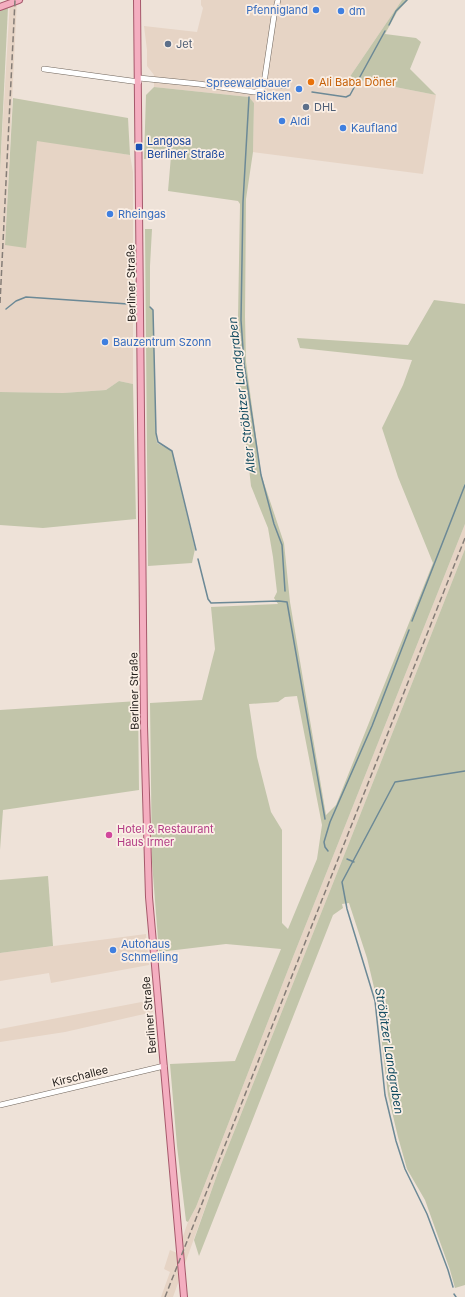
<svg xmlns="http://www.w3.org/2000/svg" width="465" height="1297" viewBox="0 0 465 1297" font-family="Inter,sans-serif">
<rect width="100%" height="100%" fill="#eee2d8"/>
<g fill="#e6d4c5">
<path d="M10,0H17L5,245L33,177L37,140L130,155L133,172V384L119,381L106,390L63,393L0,392V172Z"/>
<path d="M201,0H402L349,78L436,95L423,174L253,152L254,103L249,97L154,87V75L147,66V50L144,26L197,32L203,8L201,5Z"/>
<path d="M465,524V549L349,843L218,1172L173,1297H161L170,1272L164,1269L170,1250L177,1253L188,1222L196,1207L293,957Z"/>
<path d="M146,934L149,965L51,983L49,973L0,981V953Z"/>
<path d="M152,1000L153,1012L65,1032L0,1042V1029Z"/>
</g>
<g fill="#c2c5aa" fill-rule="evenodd">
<path d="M402,0H408L397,12L385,34L416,38L421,42L410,69L436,95L349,78Z"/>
<path d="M8,7L0,172V11Z"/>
<path d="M154,87L249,97L254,103L253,152L246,199L245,317L246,362L261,474L284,543L290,602L326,815L336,805L433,563L398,477L382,428L403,385L412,360L300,348L297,338L408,345L434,300L465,304V524L293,957L196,1207L188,1222L186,1221L177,1146L170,1064L235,1061L281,949L226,944L159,952L152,862L150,703L202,700L215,649L211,607L278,604L274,598L277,592L273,557L268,528L251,486L238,371V320L240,204L238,201L168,191L171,156L144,159L146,95ZM297,696L322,825L317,859L288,929L282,923V830L271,812L257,757L249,704L278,702L285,697Z"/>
<path d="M13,98L128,118L130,155L37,141L26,248L5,245Z"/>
<path d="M145,229H152L150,266V307L153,310L156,433L157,443L172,451L195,549L192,563L148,566Z"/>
<path d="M119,381L133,384L136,519L43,528L0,525V392L63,393L106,390Z"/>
<path d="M465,549V1285L455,1288L450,1270L425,1200L407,1169L398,1137L388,1095L377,1000L367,958L349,903L342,904L343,908L333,915L199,1256L194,1240L218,1172L349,843Z"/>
<path d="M138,701L139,790L3,810L0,850V710Z"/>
<path d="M48,876L53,946L0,953V880Z"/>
</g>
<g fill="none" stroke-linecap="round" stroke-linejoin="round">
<g stroke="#6c8996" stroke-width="1.5">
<path d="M389,25L396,11L407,0"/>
<path d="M271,87L285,88"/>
<path d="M312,92L346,97L350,95L385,31"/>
<path d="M249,97L243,202L241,320L244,363L261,475L274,524L282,545L285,591"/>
<path d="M150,307L153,310L156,433L158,442L172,451L196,550"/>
<path d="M6,309L16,301L26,297L128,304L132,308"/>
<path d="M198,559L208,599L211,603L279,601L287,602L325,819"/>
<path d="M412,621L465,485"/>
<path d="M328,851L325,847L324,842L330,822L372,726L409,630"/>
<path d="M347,859L354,862"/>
<path d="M453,1287L448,1270L427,1214L405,1169L396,1141L385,1095L375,1001L347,909L342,882L395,782L465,771"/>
<path d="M454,1294L456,1297"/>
</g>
<defs>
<g id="minor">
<path d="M44,69L139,82"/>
<path d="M139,78L199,84L254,92C260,92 263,89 264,83L274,16L278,0"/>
<path d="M0,1105L164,1066"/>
</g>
<g id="major">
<path d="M137,0L144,726L149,897L184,1297"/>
<path d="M0,7L19,0"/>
</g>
</defs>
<use href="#minor" stroke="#70665d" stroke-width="6"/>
<use href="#major" stroke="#a6596b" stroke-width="8"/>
<use href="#minor" stroke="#fff" stroke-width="5"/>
<use href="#major" stroke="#f4aec0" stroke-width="6"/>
<g stroke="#857d77" stroke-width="1.5" stroke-dasharray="6 3" stroke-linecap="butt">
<path d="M0,303L15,0"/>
<path d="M165,1297L465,538"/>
</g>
</g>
<g fill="#3f7fe0" stroke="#fbefe5" stroke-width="1.5">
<circle cx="316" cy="10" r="4"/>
<circle cx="341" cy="11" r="4"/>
<circle cx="299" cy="89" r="4"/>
<circle cx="282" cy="121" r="4"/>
<circle cx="343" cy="128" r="4"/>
<circle cx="110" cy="214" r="4"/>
<circle cx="105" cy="342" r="4"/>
<circle cx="113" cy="950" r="4"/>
</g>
<g fill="#5c6f8a" stroke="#fbefe5" stroke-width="1.5">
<circle cx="168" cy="44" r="4"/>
<circle cx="306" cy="107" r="4"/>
</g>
<circle fill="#e8710a" stroke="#fbefe5" stroke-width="1.5" cx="311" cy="82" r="4"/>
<rect fill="#1a4fb4" stroke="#fbefe5" stroke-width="1.5" x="135" y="143" width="8" height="8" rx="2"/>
<circle fill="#d1479c" stroke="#fbefe5" stroke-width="1.5" cx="109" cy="835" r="4"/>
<g text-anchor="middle" stroke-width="3.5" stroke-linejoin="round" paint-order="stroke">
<g font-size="11" fill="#366cbe" stroke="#fbefe5" text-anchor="start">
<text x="308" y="14" text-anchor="end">Pfennigland</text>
<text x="349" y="15">dm</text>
<text x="291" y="87" text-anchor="end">Spreewaldbauer<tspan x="291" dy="13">Ricken</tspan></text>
<text x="290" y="125">Aldi</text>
<text x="351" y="132">Kaufland</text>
<text x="118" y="218">Rheingas</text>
<text x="113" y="346">Bauzentrum Szonn</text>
<text x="121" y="948">Autohaus<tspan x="121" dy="13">Schmelling</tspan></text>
</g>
<g font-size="11" fill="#4e5e75" stroke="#fbefe5" text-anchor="start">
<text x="176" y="48">Jet</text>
<text x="314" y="111">DHL</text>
</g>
<g font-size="11" fill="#c56008" stroke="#fbefe5" text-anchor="start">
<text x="319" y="86">Ali Baba Döner</text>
</g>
<g font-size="11" fill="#164399" stroke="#fbefe5" text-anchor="start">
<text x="147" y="145">Langosa<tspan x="147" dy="13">Berliner Straße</tspan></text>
</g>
<g font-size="11" fill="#231f1c" stroke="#fbefe5">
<text transform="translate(131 283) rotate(-91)" y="4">Berliner Straße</text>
<text transform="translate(134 691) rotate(-91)" y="4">Berliner Straße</text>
<text transform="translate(149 1015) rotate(-95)" y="4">Berliner Straße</text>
<text transform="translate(80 1076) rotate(-14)" y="4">Kirschallee</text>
</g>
<g font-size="11" fill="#b23c85" stroke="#fbefe5" text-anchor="start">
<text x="117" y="833">Hotel &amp; Restaurant<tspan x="117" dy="13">Haus Irmer</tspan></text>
</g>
<g font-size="12" font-style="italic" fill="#144d62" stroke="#fbefe5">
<text transform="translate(242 395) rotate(-97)" y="4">Alter Ströbitzer Landgraben</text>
<text transform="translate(389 1051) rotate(81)" y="4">Ströbitzer Landgraben</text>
</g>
</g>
</svg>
